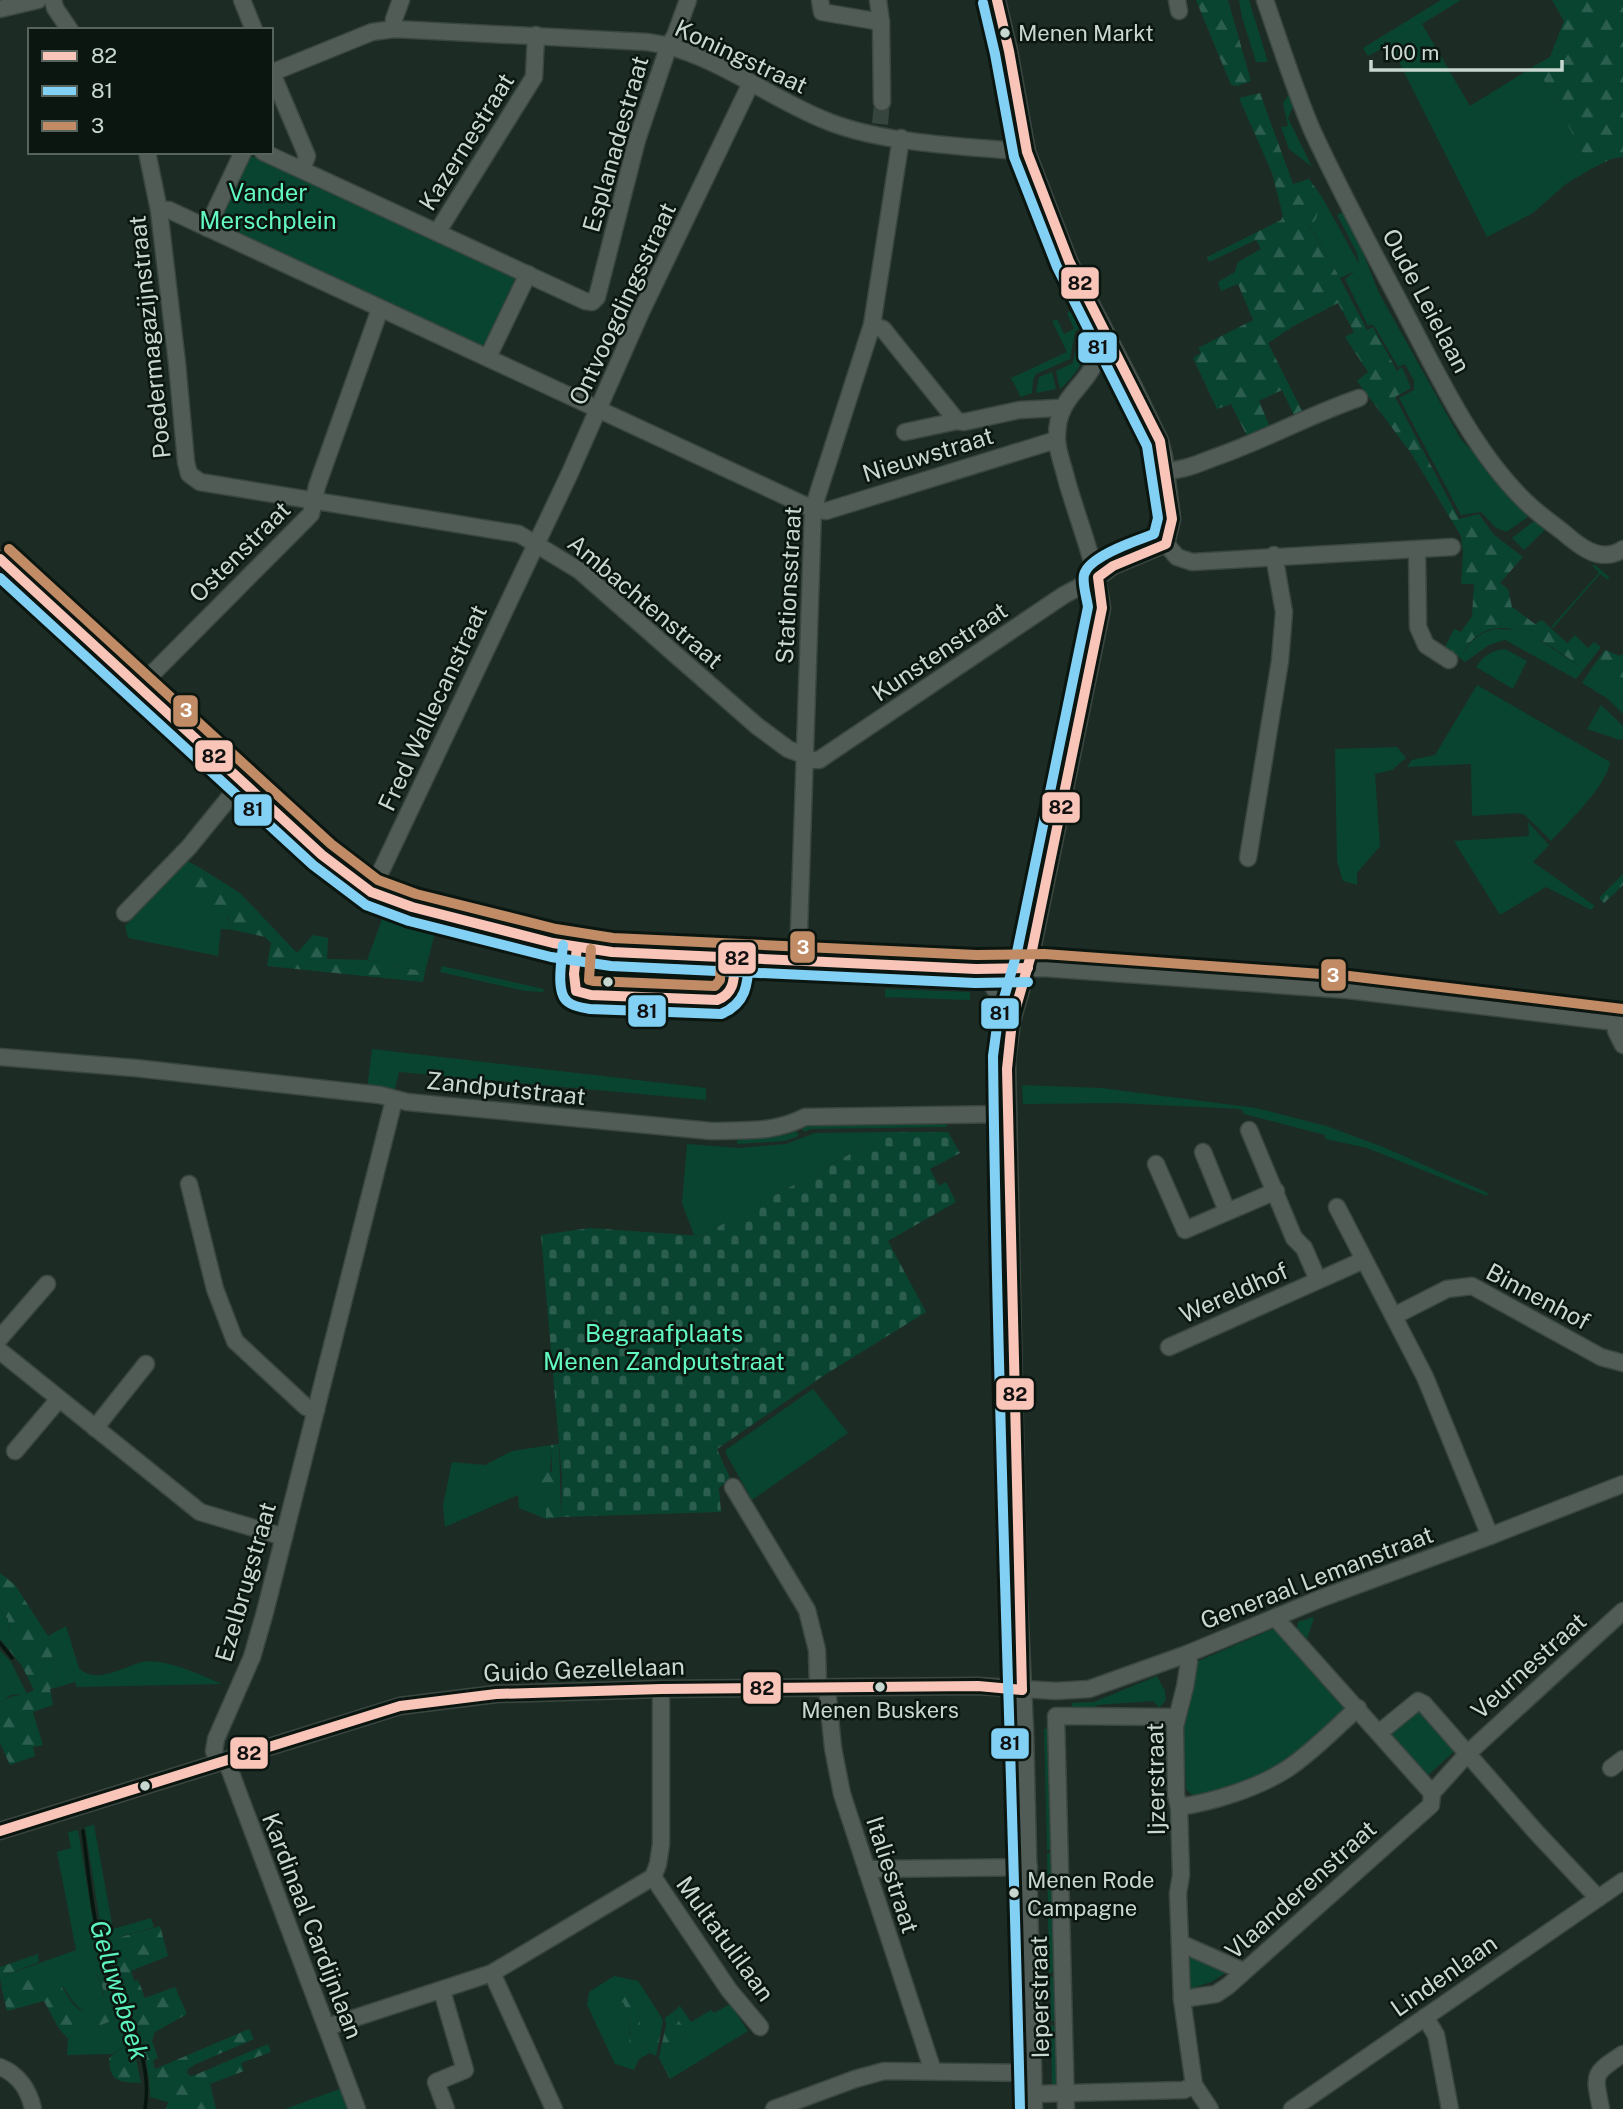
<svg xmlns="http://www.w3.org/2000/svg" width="1623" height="2109" viewBox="0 0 1623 2109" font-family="'Public Sans',sans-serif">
<defs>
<pattern id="forest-firs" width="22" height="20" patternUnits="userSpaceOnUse" patternTransform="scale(1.75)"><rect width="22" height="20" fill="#094431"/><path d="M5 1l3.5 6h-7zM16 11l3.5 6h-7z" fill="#2b5e4e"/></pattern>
<pattern id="cemetery-stones" width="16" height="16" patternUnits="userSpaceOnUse" patternTransform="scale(1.75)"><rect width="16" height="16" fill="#094431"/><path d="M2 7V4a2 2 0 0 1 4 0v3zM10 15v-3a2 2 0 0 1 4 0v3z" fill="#2b5e4e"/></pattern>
</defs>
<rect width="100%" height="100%" fill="#1d2b25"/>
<g fill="#094431">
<path d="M1239,0H1249L1268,62H1256L1242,17Z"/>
<path d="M1441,0H1461L1422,24L1470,106L1536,65L1591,169L1566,184L1533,213L1487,237L1390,44L1368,56L1363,48Z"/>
<path d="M1289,94L1295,102L1288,118L1312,167L1289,149L1281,127L1288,126L1283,103Z"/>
<path d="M245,153L516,277L483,349L212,226Z"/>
<path d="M1322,197L1359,264L1357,253L1337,215L1346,210L1379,293L1460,438L1531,515L1506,532L1496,528L1481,512L1461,515L1399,398L1414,390V381L1405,364L1398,367L1375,327L1371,324L1368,326L1345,279L1355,271L1340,278L1309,225L1316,218Z"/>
<path d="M1079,307L1086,323L1075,332L1070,359L1036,374L1033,381L1032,393L1021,397L1011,378L1067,352L1052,321L1057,319L1064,334L1074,329L1067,313Z"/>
<path d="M1085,328C1090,353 1079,373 1060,389L1056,371L1073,363L1078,335Z"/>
<path d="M1052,372L1056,389L1036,393L1039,377Z"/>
<path d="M1538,518L1549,526L1524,550L1512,538Z"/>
<path d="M1592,565H1595L1609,577L1608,580L1600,574L1553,628L1551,627L1599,573Z"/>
<path d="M1496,629L1517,630L1529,633L1584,669L1576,679L1505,640L1489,645L1465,662L1460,658C1470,642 1477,633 1496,629Z"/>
<path d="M1505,649L1527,661L1513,689L1476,667C1483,656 1492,650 1505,649Z"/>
<path d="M1591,669L1623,699V714L1608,699L1582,683Z"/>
<path d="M1477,685L1610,762C1606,787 1569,821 1551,841L1525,815L1518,813L1472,816L1471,764L1407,767L1412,760L1435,755Z"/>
<path d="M1601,705L1623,726V739L1620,740L1587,729Z"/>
<path d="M1397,747L1406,758L1392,770L1375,774L1380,846L1357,873V885L1343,881L1337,861L1335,749Z"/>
<path d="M1528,822L1549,845L1533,862L1595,906L1591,910L1546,887L1500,915L1454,841L1529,836Z"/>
<path d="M187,861L197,866L186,879L229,919L233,930L221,929L218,956L128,938L125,926Z"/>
<path d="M384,914L436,929L425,972L367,960Z"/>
<path d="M450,930L558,955L556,959L449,935Z"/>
<path d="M442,966L544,989L543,992L525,991L440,972Z"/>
<path d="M886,974L971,977V986L885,983Z"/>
<path d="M885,989L970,992V1000L885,997Z"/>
<path d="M372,1049L706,1088V1100L399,1072L394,1093L367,1089Z"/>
<path d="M1022,1085L1101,1088L1256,1108L1326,1126L1383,1147L1488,1193L1487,1196L1367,1148L1325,1139V1135L1244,1114L1241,1109L1116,1103L1023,1104Z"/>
<path d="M946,1121L947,1127L811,1129L804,1132L801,1127L805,1125Z"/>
<path d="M796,1131L799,1136L785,1141L737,1144V1138L785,1135Z"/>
<path d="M890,1132L701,1236L694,1235L682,1203L687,1144L739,1148L786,1144L815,1133Z"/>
<path d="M813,1389L848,1433L752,1500L725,1452L727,1449Z"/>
<path d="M551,1445C552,1470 546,1494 546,1519L519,1508L518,1495L445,1527L443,1505L452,1462L485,1465L512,1451Z"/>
<path d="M0,1610L8,1619L10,1651L0,1639Z"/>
<path d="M1313,1617L1314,1618L1307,1639L1297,1629L1298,1622Z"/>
<path d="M66,1626L79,1668C95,1685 124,1667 142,1662C164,1657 201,1675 222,1684L77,1687L75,1682L59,1687L48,1636Z"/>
<path d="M1275,1628L1346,1707L1347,1712C1325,1730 1303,1752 1280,1767C1264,1778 1210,1798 1193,1796L1186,1789L1183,1721L1196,1662Z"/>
<path d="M0,1650L11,1662L27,1694L11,1695L0,1703Z"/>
<path d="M1157,1676L1165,1691L1166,1700L1159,1708L1153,1701L1096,1705L1100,1713L1072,1712V1703L1094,1702Z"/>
<path d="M1421,1706L1458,1748L1426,1777L1388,1735Z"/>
<path d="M1052,1728L1056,1850H1047L1044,1729Z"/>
<path d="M94,1825L113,1929L151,1918L154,1927L103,1942L85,1827Z"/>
<path d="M78,1830L101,1970L95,1972L101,1984L105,2001C88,2026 74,2004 64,1988L21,1982L1,1985L0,1977L76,1950L57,1852L71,1848L68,1832Z"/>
<path d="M1047,1853H1056L1057,1908L1048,1909Z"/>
<path d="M1048,1912H1057L1058,1972L1049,1973Z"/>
<path d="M1188,1948L1232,1969L1211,1982L1190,1989Z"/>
<path d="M614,1976L638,1981L660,2015L652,2022L650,2037L645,2042C635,2025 647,2002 625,1992L610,2010L615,2004L623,2002L631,2020L629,2034L639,2047H647L650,2053L639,2059L634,2070L615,2064L587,2005L589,1992Z"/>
<path d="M1050,1977H1059V2021H1051Z"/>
<path d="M730,2004L748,2031L683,2071L669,2044L687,2033L673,2012L680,2006L691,2022L711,2010L714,2013Z"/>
<path d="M123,2016L134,2048L125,2046L113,2054L67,2055L68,2039Z"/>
<path d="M1051,2025L1060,2026L1058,2084L1052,2085Z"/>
<path d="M342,2088L349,2109H285Z"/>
</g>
<g fill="url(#forest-firs)">
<path d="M1196,0H1228L1251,81L1237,86L1231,85Z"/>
<path d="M1552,0H1623V157L1611,159L1591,169L1536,65L1550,57L1564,21Z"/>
<path d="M1260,93L1293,184L1309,179L1322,197L1316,219L1309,226L1336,271L1367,330L1373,327L1397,371L1402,367L1411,388L1395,397L1459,519L1479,514L1493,534L1523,557L1500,583L1508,589L1512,607L1535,624L1542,620L1567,643L1575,635L1588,648L1594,642L1601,647L1584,669C1557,651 1511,611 1477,636C1469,641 1465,650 1460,658L1445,647L1454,629L1461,632L1472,616L1474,584H1461L1463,554L1461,536L1411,453L1357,381L1368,372L1345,337L1354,332L1338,303L1292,327L1268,343L1302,411L1294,415L1282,390L1259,401L1270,427L1248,438L1231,404L1217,409L1193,358L1201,353L1198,348L1253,320L1238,284L1221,291L1218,282L1235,272L1238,262L1261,249L1256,240L1209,262L1207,257L1281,220L1283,216L1272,173L1239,98Z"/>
<path d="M1605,650L1620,656L1623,653V699L1591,669Z"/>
<path d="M197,866L240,893L297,953L313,935L328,938L327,959L367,960L425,972L423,982L267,966L271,943L265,937L233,930L229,918L188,891L186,879Z"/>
<path d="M1623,874V885L1604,903L1599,898Z"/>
<path d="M559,1444L561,1517L546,1519V1495H534V1478L552,1471L551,1445Z"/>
<path d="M0,1573L15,1585L48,1636L59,1687L50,1689L53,1705L33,1712L43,1745L33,1747L35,1756L10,1765L0,1743V1703C14,1693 21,1697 34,1690L22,1666L10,1651L8,1619L0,1610Z"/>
<path d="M160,1926L168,1956L131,1971L134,1981L138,1980L145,1998L175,1987L187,2014L155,2032L152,2041L158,2058L153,2061L155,2069L249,2029L254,2039L196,2064L188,2069L187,2073L190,2076L195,2075L268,2044L271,2052L241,2063L244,2071L210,2084L216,2109H166L168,2102L150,2097C150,2042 119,1993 103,1942Z"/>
<path d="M38,1954L39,1962L0,1977V1967Z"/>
<path d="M101,1970L123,2016L68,2039L58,2027L44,2001L7,2011L1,1985C13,1984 33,1977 45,1978C62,1979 66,1997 76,2007C85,2016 104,2011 104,1997C104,1988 99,1979 95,1971Z"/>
<path d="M625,1992C647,2002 635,2025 645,2041L650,2037L652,2021L660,2015L663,2021L656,2056L650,2053L647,2047L633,2046L629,2042L631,2020L623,2002L604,2012L598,2011L596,2001L603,1995Z"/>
<path d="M673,2012L687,2033L669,2044L683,2071L670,2079L659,2058L666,2025L665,2018Z"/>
<path d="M125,2046L134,2048L141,2083C120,2082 110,2083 109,2058Z"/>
</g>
<path fill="url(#cemetery-stones)" d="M890,1132H948L960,1153L930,1169L939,1186L946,1182L956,1202L888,1241L926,1312L823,1376L717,1449L730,1478L719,1488L721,1512L561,1517L562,1478L541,1235L590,1228L701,1236Z"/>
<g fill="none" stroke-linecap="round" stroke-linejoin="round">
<g stroke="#07150f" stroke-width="3.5">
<path d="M0,1643L12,1658"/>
<path d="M83,1831C88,1868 91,1907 100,1943C114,1999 155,2049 145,2109"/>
</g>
<path stroke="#37453f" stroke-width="16" stroke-dasharray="16 8" stroke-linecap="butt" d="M880,124L882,102"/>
<defs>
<g id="minor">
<path d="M53,0L55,8L70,30"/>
<path d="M242,0L254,30"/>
<path d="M820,0L822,12L881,22"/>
<path d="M878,0L881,22L882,102"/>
<path d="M997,0L1009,51L1027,152L1069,261L1135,389L1160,441L1164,457L1172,519L1166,544"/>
<path d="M1177,0L1179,11"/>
<path d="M1265,0C1280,43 1294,88 1312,130C1339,189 1371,248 1401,305C1435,369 1470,446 1522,498C1534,511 1549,521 1563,532C1580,547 1601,564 1623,549"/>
<path d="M0,9L38,0"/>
<path d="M394,29V19L401,0"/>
<path d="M271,71L307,156L302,169"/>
<path d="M271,73L372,32L394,29L647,42C707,49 766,96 822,119C879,144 965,146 1027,152"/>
<path d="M147,152L159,210L177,363L186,462L189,474L200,482L519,534L580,571L757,726L788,749L806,756"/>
<path d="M263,152L585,301L592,302L597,297L637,140L669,45L675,36L688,0"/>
<path d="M159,210H169L813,509L826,511L1056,440"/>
<path d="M207,228L243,152"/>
<path d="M438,231L534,77L536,35"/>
<path d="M872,325L883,329L957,421L964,422L1019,410L1057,408L1061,410"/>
<path d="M488,357L528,274"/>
<path d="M905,432L957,421"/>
<path d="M1166,471C1183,470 1198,464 1213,458C1263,441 1309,415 1359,398"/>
<path d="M1166,544L1177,557L1192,562L1452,547"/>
<path d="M1417,550L1418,627L1426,645L1449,660"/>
<path d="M0,559L322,855L371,892L412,907L553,943L612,952L976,969L1043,968L1348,990L1623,1023"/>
<path d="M139,687L311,514L317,486L380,309"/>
<path d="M806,760H819L1064,595L1098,577L1113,566L1166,544"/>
<path d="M1248,858L1280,661L1284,612L1274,555"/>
<path d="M371,892L569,475L641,312L751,83"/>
<path d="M125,913L189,847L242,782"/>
<path d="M798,961L813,509L872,325L901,138"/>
<path d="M976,969C998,986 998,999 1012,1021"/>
<path d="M1616,1023V1031L1623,1045"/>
<path d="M0,1057L135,1068L380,1095L407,1102L711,1131C746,1130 774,1133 805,1117L1008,1114"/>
<path d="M1249,1130L1294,1238L1304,1248L1318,1280"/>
<path d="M1203,1152L1227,1211"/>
<path d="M1156,1164L1185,1230L1276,1191"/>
<path d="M189,1184L215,1289L235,1341L306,1407L316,1410"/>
<path d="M1337,1207L1425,1377L1490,1536"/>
<path d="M1394,1316L1447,1289L1472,1286L1601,1357L1623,1363"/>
<path d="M0,1338L47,1284"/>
<path d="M1169,1347L1364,1260"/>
<path d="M0,1351L200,1512L284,1537"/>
<path d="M95,1428L146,1364"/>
<path d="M15,1451L59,1399"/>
<path d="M733,1487L807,1610L817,1650L818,1688"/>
<path d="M1278,1616L1280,1623L1432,1793"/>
<path d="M1187,1654L1189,1662L1185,1687L1175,1726L1176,1795L1179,1807L1181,1875L1178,1893L1182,1999L1194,2085L1210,2109"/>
<path d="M827,1688L833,1748L842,1794L933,2071"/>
<path d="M1380,1732L1418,1701L1424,1704L1536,1832L1598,1898"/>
<path d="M226,1760L357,2109"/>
<path d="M218,1762L214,1751L216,1739L252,1657L265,1612L394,1100"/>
<path d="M1611,1768L1623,1759"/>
<path d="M1432,1793L1467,1754L1623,1611"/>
<path d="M1179,1807C1213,1802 1258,1788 1287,1769C1313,1752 1335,1728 1358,1708"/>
<path d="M0,1831L400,1706L496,1694L661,1689L978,1686L1056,1691L1089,1689L1187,1654L1322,1598L1490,1536L1623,1484"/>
<path d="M867,1871L874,1869L1029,1867"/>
<path d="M653,1877L729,1990L760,2027"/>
<path d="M1180,1943L1243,1971"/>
<path d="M492,1973L554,2109"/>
<path d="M442,1991L465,2070L436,2082L446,2109"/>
<path d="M1182,1999L1216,1994L1228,1986L1431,1805L1432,1793"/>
<path d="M1425,2017L1436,2035L1450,2109"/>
<path d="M327,2027L492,1973L653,1877L658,1864L661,1844V1689"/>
<path d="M0,2067C18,2074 29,2090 33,2109"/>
<path d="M1033,2094L1184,2090L1194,2085"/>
<path d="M774,2109L855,2079L884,2071L1033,2073"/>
<path d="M1034,2109L1025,1730L1018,1581L1007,1060L1012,1021L1031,955L1102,608C1096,563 1078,521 1066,478C1063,464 1056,449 1057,436C1057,392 1093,386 1098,350C1100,339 1096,325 1094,313"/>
<path d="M1066,2109L1056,1716L1176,1717"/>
<path d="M1292,2109L1623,1881"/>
<path d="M1601,2109C1594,2074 1592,2074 1623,2054"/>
</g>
</defs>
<use href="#minor" stroke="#3a4640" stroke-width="19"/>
<use href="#minor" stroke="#525c57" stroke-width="16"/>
<defs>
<g id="bus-1">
<path d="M997,0L1009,51L1027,152L1069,261L1160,441L1172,519L1166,544L1113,566L1098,577L1102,608L1031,955L1012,1021L1007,1069L1022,1690"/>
<path d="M0,559L322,855L371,892L412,907L553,943L612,952L976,969L1028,968"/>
<path d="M577,947L574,974L576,991L591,995L717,1000C736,993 734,976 735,959"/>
<path d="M0,1831L400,1706L496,1694L661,1689L978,1686L1022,1690"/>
</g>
<g id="bus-2">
<path d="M983,3L995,54L1014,157L1057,267L1147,446L1158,518L1154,534C1138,540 1088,556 1084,575C1082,584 1087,598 1088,607L1017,952L998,1019L993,1056C997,1407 1012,1758 1020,2109"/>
<path d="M0,578L313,865L366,905L409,921L551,957L611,966L975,983L1028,982"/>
<path d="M563,945C562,959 555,993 568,1002C574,1007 584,1008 590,1009L721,1014C746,1004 748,984 749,960"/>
</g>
<g id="bus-3">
<path d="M9,549L331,844L378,880L416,894L556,929L613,938L976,955L1044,954L1349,976L1623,1009"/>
<path d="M591,949L589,980L593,981L715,986L720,980L721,958"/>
</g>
</defs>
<use href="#bus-1" stroke="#0b1611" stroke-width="16"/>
<use href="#bus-2" stroke="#0b1611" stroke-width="16"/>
<use href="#bus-3" stroke="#0b1611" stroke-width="16"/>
<use href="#bus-1" stroke="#f9c5b8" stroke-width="10"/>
<use href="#bus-2" stroke="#83d0f5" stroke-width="10"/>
<use href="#bus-3" stroke="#c18c65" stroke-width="10"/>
</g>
<g fill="#c8d7d0" stroke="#0b1611" stroke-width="2.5">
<circle cx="1005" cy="33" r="6"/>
<circle cx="608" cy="982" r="6"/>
<circle cx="880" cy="1687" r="6"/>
<circle cx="145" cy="1786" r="6"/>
<circle cx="1014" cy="1893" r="6"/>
</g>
<g text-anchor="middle" stroke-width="5" stroke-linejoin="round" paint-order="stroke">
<g font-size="22" fill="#c8d7d0" stroke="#0b1611" text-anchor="start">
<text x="1018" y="41">Menen Markt</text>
<text x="880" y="1718" text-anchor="middle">Menen Buskers</text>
<text x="1027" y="1888">Menen Rode<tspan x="1027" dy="28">Campagne</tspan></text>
</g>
<g font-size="24" fill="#c8d7d0" stroke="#0b1611">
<text transform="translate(741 57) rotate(25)" y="8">Koningstraat</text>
<text transform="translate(467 142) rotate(-58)" y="8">Kazernestraat</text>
<text transform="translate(616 144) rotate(-74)" y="8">Esplanadestraat</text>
<text transform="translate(1426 301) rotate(62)" y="8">Oude Leielaan</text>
<text transform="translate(623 304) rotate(-65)" y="8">Ontvoogdingsstraat</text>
<text transform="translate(150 337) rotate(-96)" y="8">Poedermagazijnstraat</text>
<text transform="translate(928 455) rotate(-17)" y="8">Nieuwstraat</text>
<text transform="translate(240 552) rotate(-45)" y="8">Ostenstraat</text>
<text transform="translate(789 585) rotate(-87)" y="8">Stationsstraat</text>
<text transform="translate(645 602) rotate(40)" y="8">Ambachtenstraat</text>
<text transform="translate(940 652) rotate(-34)" y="8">Kunstenstraat</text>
<text transform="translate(433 708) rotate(-65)" y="8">Fred Wallecanstraat</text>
<text transform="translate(506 1089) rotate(6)" y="8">Zandputstraat</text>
<text transform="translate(1234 1293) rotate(-24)" y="8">Wereldhof</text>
<text transform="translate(1538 1297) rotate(28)" y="8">Binnenhof</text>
<text transform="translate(1317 1578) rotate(-21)" y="8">Generaal Lemanstraat</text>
<text transform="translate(246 1582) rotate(-74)" y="8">Ezelbrugstraat</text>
<text transform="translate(1529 1666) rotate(-42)" y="8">Veurnestraat</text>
<text transform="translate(584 1670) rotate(-2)" y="8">Guido Gezellelaan</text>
<text transform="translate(1156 1779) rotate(-91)" y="8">Ijzerstraat</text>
<text transform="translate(892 1875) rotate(72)" y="8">Italiestraat</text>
<text transform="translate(1301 1890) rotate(-42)" y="8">Vlaanderenstraat</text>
<text transform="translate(312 1926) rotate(69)" y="8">Kardinaal Cardijnlaan</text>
<text transform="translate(725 1939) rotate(54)" y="8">Multatulilaan</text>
<text transform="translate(1444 1976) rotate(-35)" y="8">Lindenlaan</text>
<text transform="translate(1040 1997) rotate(-91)" y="8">Ieperstraat</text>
</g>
<g font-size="24" fill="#62f8c0" stroke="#0b1611">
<text x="268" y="201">Vander<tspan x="268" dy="28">Merschplein</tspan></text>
<text x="664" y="1342">Begraafplaats<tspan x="664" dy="28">Menen Zandputstraat</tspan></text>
</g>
<g font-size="26" font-style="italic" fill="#5df3bc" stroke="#0b1611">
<text transform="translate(119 1990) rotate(73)" y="9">Geluwebeek</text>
</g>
</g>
<g stroke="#0b1611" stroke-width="2.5">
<rect x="1060" y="266" width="40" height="34" rx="7" fill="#f9c5b8"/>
<rect x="1077" y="331" width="41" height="33" rx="7" fill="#83d0f5"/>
<rect x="172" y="694" width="27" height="34" rx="7" fill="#c18c65"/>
<rect x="194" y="739" width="40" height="34" rx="7" fill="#f9c5b8"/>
<rect x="1041" y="791" width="40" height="33" rx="7" fill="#f9c5b8"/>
<rect x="233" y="793" width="40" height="34" rx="7" fill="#83d0f5"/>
<rect x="789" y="930" width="27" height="34" rx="7" fill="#c18c65"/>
<rect x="717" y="941" width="40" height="34" rx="7" fill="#f9c5b8"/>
<rect x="1320" y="958" width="27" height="34" rx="7" fill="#c18c65"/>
<rect x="627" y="994" width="40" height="34" rx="7" fill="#83d0f5"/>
<rect x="980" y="997" width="40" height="33" rx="7" fill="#83d0f5"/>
<rect x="995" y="1377" width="40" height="34" rx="7" fill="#f9c5b8"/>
<rect x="742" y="1671" width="40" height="34" rx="7" fill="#f9c5b8"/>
<rect x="990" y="1727" width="40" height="33" rx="7" fill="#83d0f5"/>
<rect x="229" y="1736" width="40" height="34" rx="7" fill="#f9c5b8"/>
</g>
<g font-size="19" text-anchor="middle" font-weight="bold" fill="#fff">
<text x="186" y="717">3</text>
<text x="803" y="954">3</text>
<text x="1333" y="982">3</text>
</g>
<g font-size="19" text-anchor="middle" font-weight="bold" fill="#111">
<text x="1080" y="290">82</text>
<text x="1098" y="354">81</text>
<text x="214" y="763">82</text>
<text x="1061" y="814">82</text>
<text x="253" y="816">81</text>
<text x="737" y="965">82</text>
<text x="647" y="1018">81</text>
<text x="1000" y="1020">81</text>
<text x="1015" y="1401">82</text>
<text x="762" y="1695">82</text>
<text x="1010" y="1750">81</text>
<text x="249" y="1760">82</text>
</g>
<rect x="28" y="28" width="245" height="126" fill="#0b1611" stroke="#57635d" stroke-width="2"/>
<rect x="42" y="51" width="35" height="10" fill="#f9c5b8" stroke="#57635d" stroke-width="2"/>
<text x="91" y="63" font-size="21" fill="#c8d7d0">82</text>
<rect x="42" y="86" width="35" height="10" fill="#83d0f5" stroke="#57635d" stroke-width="2"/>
<text x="91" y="98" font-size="21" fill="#c8d7d0">81</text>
<rect x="42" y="121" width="35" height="10" fill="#c18c65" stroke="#57635d" stroke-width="2"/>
<text x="91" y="133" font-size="21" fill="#c8d7d0">3</text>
<path d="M1371 60v10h191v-10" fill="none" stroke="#c8d7d0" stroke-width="3.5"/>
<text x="1382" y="60" font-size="21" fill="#c8d7d0" stroke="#0b1611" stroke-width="5" paint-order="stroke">100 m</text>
</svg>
